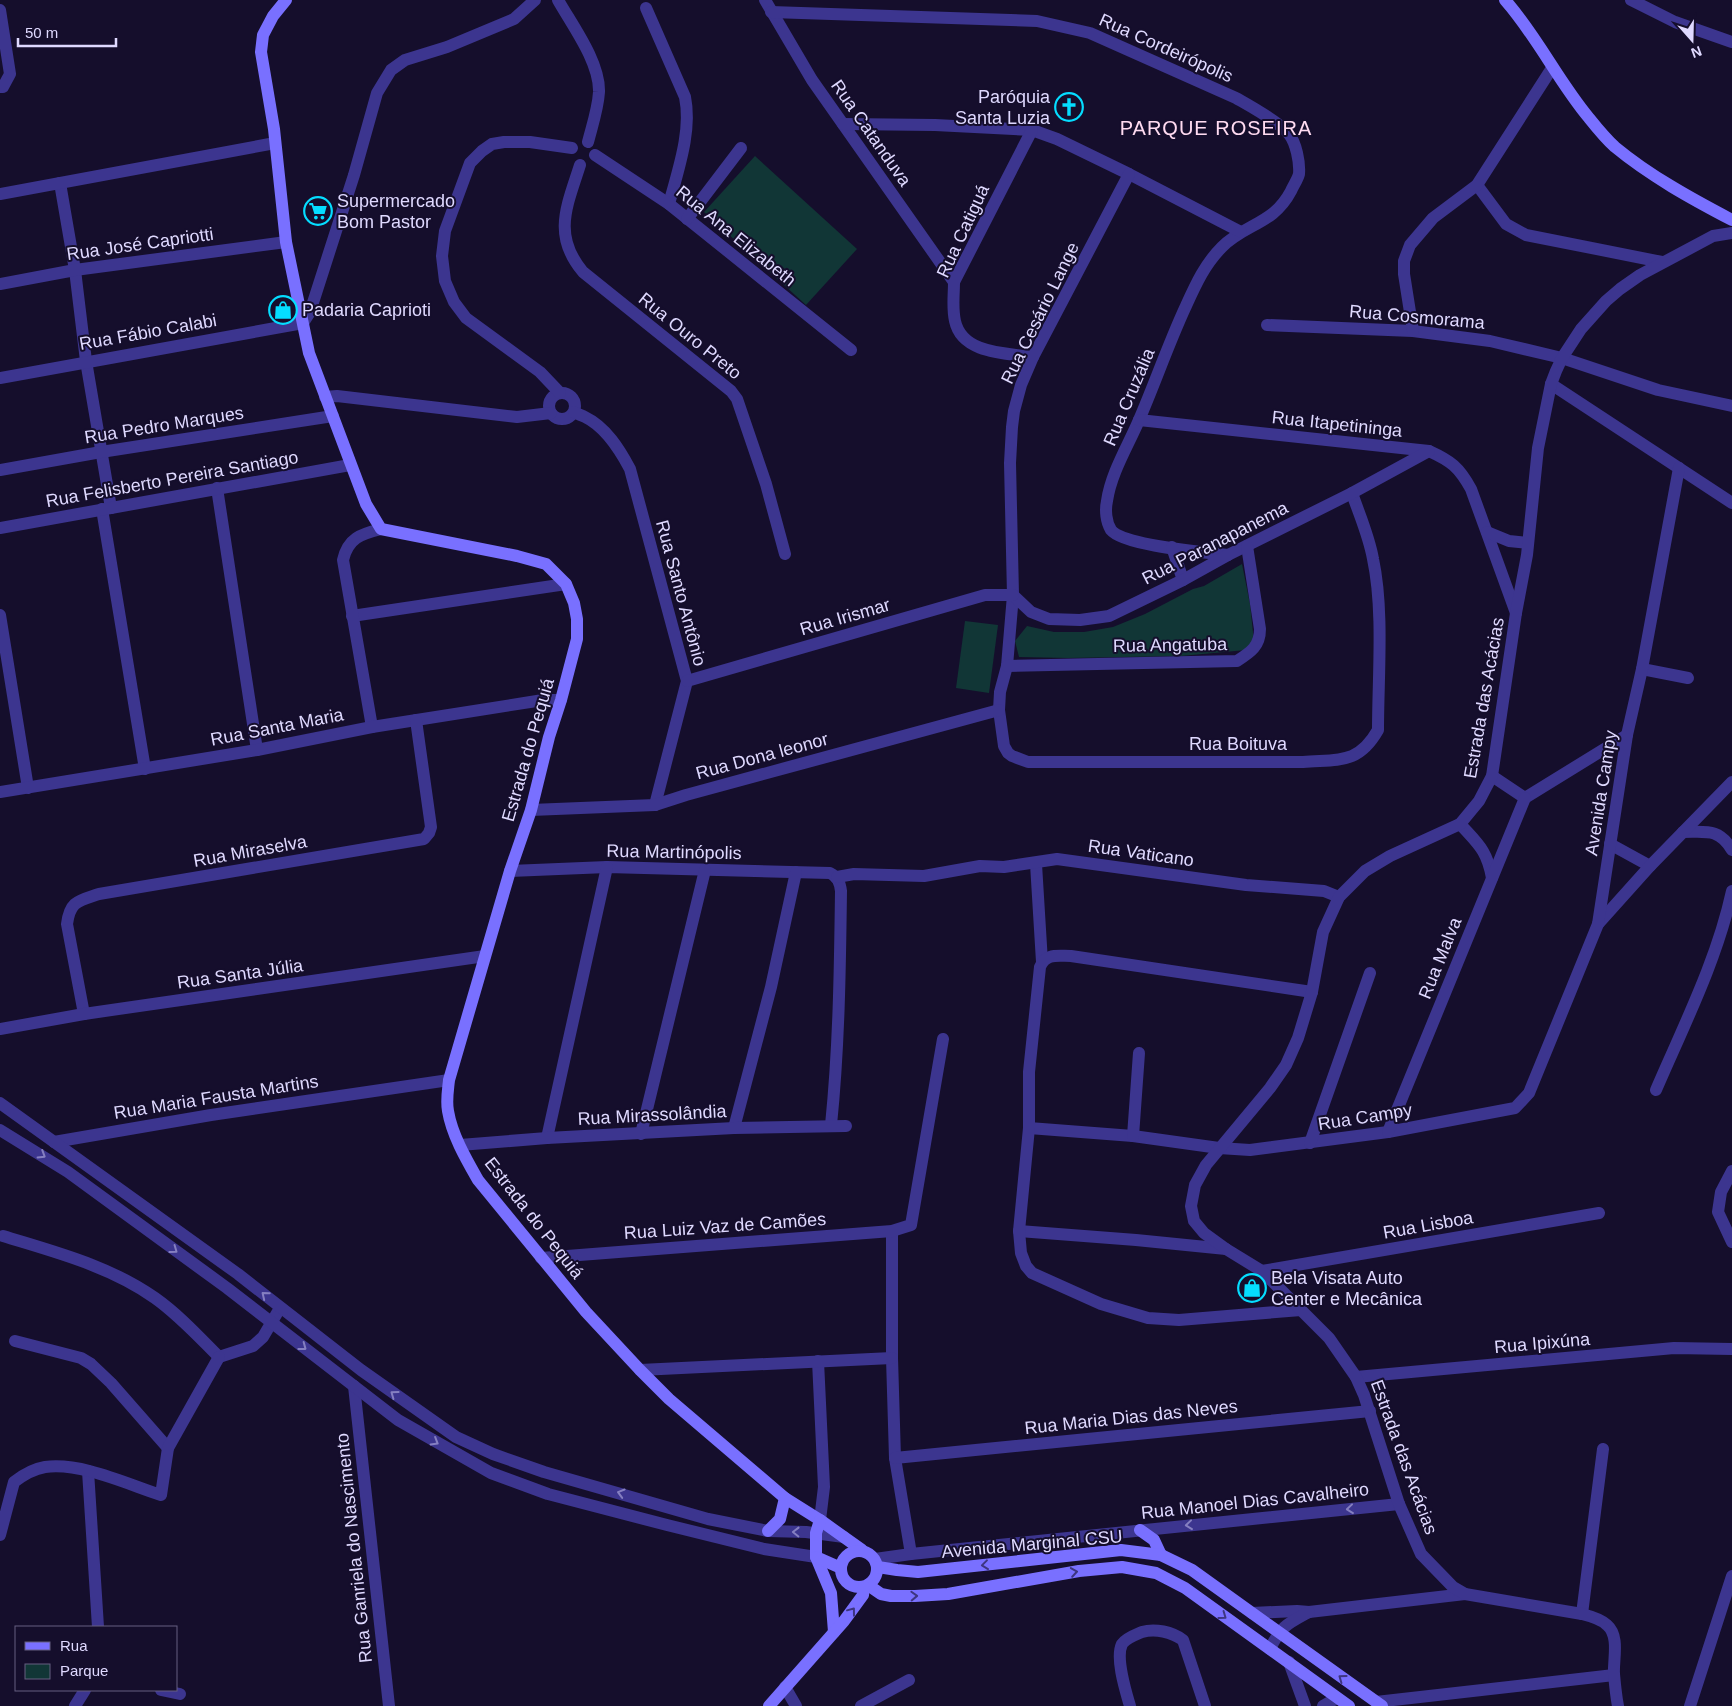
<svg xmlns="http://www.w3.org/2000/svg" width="1732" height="1706" viewBox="0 0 1732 1706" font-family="Helvetica,sans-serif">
<rect width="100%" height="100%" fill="#150e2c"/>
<g fill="#113636">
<path d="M755,156L857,249L806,305L704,212Z"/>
<path d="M1242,564L1250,604L1254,642L1246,650L1181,656L1068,658L1019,657L1015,641L1027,626L1054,632H1084L1113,627L1145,614L1193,589L1204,586Z"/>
<path d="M965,621L998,625L989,693L956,688Z"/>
</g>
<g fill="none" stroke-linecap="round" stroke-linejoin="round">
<g stroke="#3c358f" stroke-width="12">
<path d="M558,0C572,25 600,62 599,92C598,109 592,126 588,142"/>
<path d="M765,0L812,80L954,282"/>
<path d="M1631,0L1675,22L1732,42"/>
<path d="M646,8L685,97C692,131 678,170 669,204"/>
<path d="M0,10L10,74L3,87H0"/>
<path d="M771,12L1037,21L1090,33L1236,98C1250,106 1278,121 1289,134C1296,143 1300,162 1299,174C1298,179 1293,186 1291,191C1273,225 1246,223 1222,247C1204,265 1195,286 1185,308C1168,345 1155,383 1139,420C1128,446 1111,473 1107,501C1105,510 1106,522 1111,530C1124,546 1204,552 1228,555"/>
<path d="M843,124L935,125L1032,130L1057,139L1129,174L1241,232"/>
<path d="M1032,130L954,282C954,295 952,308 955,321C962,354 1006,353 1033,357"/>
<path d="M595,155L669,204L851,350"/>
<path d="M580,165C567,206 552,235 583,272L731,391L737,399L766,484L785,554"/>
<path d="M1129,174L1033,357L1021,385L1014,411L1012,427L1010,463L1013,595L1007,666L1000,692L999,710L1004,746L1008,753L1012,756L1028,762H1303C1338,759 1358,765 1378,730C1378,677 1384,610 1373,559C1369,536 1359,514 1352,493"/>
<path d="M60,183L75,270L86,361L111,508"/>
<path d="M1477,185L1506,224L1526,235L1662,262"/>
<path d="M0,194L275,143"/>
<path d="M687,219L741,148"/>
<path d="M0,284L75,270L286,242"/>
<path d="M1267,325L1413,331L1490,341L1562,358L1658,390L1732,406"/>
<path d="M1413,331L1404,274V261L1410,245L1433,218L1477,185L1552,68"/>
<path d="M0,378L303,323L310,312L354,175L377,93L391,70L405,60L447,47L514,19L535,0"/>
<path d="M1551,384L1732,503"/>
<circle cx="562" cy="406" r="13"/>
<path d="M560,393L540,372L466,318L454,302L445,281L442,256L445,231L470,163L482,151L492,144L504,142H530L572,148"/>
<path d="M325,397L337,396L517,417L551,413"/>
<path d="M574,412C577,414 581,415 585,417C606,427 620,450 630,469L687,681L655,805"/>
<path d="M1139,420L1429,451C1451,461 1459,467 1471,489L1516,613"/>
<path d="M0,470L101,452L333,416"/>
<path d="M217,488L257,750"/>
<path d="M102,509L145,769"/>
<path d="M1487,532L1509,541L1528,543"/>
<path d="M1172,547L1183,580"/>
<path d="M1013,595L1031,612L1049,619L1080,620L1109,616L1183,580L1228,555L1352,493L1429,451"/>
<path d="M0,615L28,788"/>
<path d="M352,616L566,584"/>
<path d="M1007,666L1237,661C1251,652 1260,646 1260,629L1247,546"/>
<path d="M1642,669L1688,678"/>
<path d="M687,681L985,595H1013"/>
<path d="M372,727L343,560C348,538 361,534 381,529"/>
<path d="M1492,776L1525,798L1627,735"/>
<path d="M0,792L257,750L372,727L543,700H561"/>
<path d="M531,810L655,805L686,795L999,710"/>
<path d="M1460,824C1478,844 1487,850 1492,878"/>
<path d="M1683,832C1706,832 1719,828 1732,850"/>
<path d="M1610,844L1650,866"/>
<path d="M1036,864L1042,962"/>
<path d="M510,871L607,867L830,873C838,877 840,883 841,891C840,969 839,1047 831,1125"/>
<path d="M837,877L854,874L924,876L980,866L1004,867L1057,859L1246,885L1324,891L1339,897"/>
<path d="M1598,924L1650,866L1732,782"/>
<path d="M84,1014L67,924C70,901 78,901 99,894L424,839L429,833L431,827L416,720"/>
<path d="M0,1029L84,1014L485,956"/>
<path d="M1656,1090C1684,1025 1717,960 1732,891"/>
<path d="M734,1128L771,987L796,872"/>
<path d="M1029,1128L1133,1136L1219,1148L1250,1150L1388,1132L1515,1108L1529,1093L1598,924L1627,735L1642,669L1679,468"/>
<path d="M1388,1132L1525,798"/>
<path d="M641,1134L705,870"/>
<path d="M1133,1136L1139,1053"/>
<path d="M547,1138L607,867"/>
<path d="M54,1142L211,1115L449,1080"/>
<path d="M1310,1143L1370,973"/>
<path d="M460,1145L547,1138L734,1128L846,1126"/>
<path d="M1732,1171L1721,1192L1718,1212L1732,1242"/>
<path d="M892,1231V1358L895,1458L911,1554"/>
<path d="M1019,1231L1136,1240L1226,1249"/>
<path d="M3,1236C55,1252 110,1266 155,1298C179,1315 199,1337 219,1357"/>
<path d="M541,1258L892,1231L911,1225L943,1039"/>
<path d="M1262,1271L1599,1213"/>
<path d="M1301,1310L1179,1320L1148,1318L1101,1304L1032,1273L1026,1266L1021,1253L1019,1231L1029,1128V1072L1040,967C1046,953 1057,956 1071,956L1312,992"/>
<path d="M15,1341L81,1358L91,1364L111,1383L168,1448"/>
<path d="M219,1357L253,1346L263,1337L280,1308"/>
<path d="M818,1361L824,1487L820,1520"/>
<path d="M640,1370L892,1358"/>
<path d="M1356,1377L1674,1348L1732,1349"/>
<path d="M354,1386L389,1706"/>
<path d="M895,1458L1370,1411"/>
<path d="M88,1471L98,1627"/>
<path d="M0,1535L14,1482C23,1475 33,1469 45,1467C81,1462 127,1484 161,1495L168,1448L219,1357"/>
<path d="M875,1559L911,1554L1399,1504"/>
<path d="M1252,1613L1297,1611L1309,1612L1465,1594"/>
<path d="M1582,1614L1603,1449"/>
<path d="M1270,1649C1281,1626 1287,1624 1309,1612"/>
<path d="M1289,1662L1305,1706"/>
<path d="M785,1687L796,1706"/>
<path d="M161,1690L180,1694"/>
<path d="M1376,1702L1614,1675"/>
<path d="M75,1706L85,1690"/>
<path d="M861,1706L909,1680"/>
<path d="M1130,1706C1126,1692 1115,1658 1122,1644C1126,1638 1135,1635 1142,1632C1155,1628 1172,1632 1183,1640L1205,1706"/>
<path d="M1323,1706L1337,1698"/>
<path d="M1690,1706L1732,1576"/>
</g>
<g stroke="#3c358f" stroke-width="12">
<path d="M0,528L350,465"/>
<path d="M0,1103L238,1274L361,1370L456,1437L493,1454L544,1472L708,1519L768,1531L806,1532L844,1537"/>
<path d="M0,1130L68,1172L227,1288L398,1420L491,1473L548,1494L667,1525L764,1549L816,1557"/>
<path d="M1618,1706C1616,1696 1615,1685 1614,1674C1613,1660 1620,1636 1607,1625C1601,1619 1590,1616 1582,1614L1465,1594L1453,1587L1421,1554L1399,1504L1364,1395L1356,1377L1329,1338L1262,1271L1226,1249L1204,1233L1194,1221L1191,1206L1195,1185L1206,1165L1270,1088L1286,1065L1298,1038L1312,992L1323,932L1339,897L1365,871L1390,856L1460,824L1479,801L1492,776L1516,613L1527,555L1538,448L1551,384L1556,371L1562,358L1581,329L1606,301L1620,289L1640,275L1713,236L1732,233"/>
</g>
<g stroke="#7970ff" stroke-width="12">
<path d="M286,0L273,16L263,35L261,52L274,129L286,242L309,353L366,504L381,529L517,556L546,564L566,584L574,603L577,619V639L561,700L549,737L531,810L510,871L449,1080C448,1090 446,1101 448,1111C452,1135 466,1159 478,1180L586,1312L640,1370L669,1399L785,1498L820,1520L862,1550"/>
<path d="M1505,0C1537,36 1558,81 1589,118C1597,128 1606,139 1615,147C1650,176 1692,199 1732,220"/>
<path d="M820,1520L816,1533V1557L831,1593L834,1632"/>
<path d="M1140,1530L1154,1540L1161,1555"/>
<path d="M768,1531L780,1519L785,1498"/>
<circle cx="859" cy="1569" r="18"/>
<path d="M816,1557L841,1568"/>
<path d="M878,1567L897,1570L918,1572L1121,1550L1161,1555L1192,1570L1382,1706"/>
<path d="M868,1585L881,1594L891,1596H915L948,1594L1079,1571L1122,1567L1156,1573L1185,1588L1349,1706"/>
<path d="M769,1706L844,1621L863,1595L864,1587"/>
</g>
</g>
<defs><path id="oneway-chevron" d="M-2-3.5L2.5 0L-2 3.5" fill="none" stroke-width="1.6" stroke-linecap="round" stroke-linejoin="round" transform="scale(1.25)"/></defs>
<g stroke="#857fc1">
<use href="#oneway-chevron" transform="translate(42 1155) rotate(32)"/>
<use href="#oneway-chevron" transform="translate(174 1250) rotate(36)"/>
<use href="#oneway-chevron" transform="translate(265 1295) rotate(-141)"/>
<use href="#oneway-chevron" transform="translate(303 1347) rotate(37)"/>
<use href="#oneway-chevron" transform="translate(394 1394) rotate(-144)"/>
<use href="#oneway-chevron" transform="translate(435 1442) rotate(31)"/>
<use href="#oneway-chevron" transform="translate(621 1493) rotate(-164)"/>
<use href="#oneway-chevron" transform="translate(1350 1509) rotate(174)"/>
<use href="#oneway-chevron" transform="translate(1189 1525) rotate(174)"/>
<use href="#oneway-chevron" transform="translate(796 1532) rotate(-179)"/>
</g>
<g stroke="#3d3580">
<use href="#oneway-chevron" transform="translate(985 1565) rotate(173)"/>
<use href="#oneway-chevron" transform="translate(1074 1572) rotate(-9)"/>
<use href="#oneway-chevron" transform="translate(914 1596) rotate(-2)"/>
<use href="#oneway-chevron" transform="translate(852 1611) rotate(-53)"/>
<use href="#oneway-chevron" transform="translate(1223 1616) rotate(36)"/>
<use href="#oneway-chevron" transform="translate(1342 1678) rotate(-144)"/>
</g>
<defs>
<symbol id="church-ring" viewBox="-11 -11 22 22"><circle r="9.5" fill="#150e2c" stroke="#05ddff" stroke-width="1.5"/><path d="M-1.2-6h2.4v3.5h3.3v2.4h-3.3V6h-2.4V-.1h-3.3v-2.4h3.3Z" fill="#05ddff"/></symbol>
<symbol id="supermarket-ring" viewBox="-11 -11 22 22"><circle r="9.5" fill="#150e2c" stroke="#05ddff" stroke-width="1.5"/><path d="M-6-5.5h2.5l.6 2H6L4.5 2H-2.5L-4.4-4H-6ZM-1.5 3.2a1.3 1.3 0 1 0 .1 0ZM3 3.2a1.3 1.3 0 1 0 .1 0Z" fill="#05ddff"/></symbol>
<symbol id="shop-ring" viewBox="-11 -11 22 22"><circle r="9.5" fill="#150e2c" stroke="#05ddff" stroke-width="1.5"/><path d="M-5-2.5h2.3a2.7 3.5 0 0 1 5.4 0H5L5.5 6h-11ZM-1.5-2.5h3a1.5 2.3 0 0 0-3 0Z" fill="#05ddff"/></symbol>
</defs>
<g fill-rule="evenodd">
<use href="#church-ring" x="1053" y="91" width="32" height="32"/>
<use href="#supermarket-ring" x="302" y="195" width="32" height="32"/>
<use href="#shop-ring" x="267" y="294" width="32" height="32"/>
<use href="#shop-ring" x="1236" y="1272" width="32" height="32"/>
</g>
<g text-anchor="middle" stroke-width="4" stroke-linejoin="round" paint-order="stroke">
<g font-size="18" fill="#dfd9ff" stroke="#150e2c">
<text transform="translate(1166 48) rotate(24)" y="6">Rua Cordeirópolis</text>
<text transform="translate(871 133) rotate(55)" y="6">Rua Catanduva</text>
<text transform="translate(963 231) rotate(-65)" y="6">Rua Catiguá</text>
<text transform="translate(736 236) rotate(39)" y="6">Rua Ana Elizabeth</text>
<text transform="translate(140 244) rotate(-8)" y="6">Rua José Capriotti</text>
<text transform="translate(1040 313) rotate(-64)" y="6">Rua Cesário Lange</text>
<text transform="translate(1417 317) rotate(5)" y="6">Rua Cosmorama</text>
<text transform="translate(148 332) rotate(-10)" y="6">Rua Fábio Calabi</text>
<text transform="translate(690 336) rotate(39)" y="6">Rua Ouro Preto</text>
<text transform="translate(1129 397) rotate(-67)" y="6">Rua Cruzália</text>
<text transform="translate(1337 424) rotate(6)" y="6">Rua Itapetininga</text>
<text transform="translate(164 425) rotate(-9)" y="6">Rua Pedro Marques</text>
<text transform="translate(172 479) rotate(-10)" y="6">Rua Felisberto Pereira Santiago</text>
<text transform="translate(1215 543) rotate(-27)" y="6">Rua Paranapanema</text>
<text transform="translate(681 593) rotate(75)" y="6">Rua Santo Antônio</text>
<text transform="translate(845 617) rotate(-16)" y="6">Rua Irismar</text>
<text transform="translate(1170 645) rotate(-1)" y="6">Rua Angatuba</text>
<text transform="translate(1484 698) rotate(-80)" y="6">Estrada das Acácias</text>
<text transform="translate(277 727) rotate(-11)" y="6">Rua Santa Maria</text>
<text x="1238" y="750">Rua Boituva</text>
<text transform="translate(528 750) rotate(-74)" y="6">Estrada do Pequiá</text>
<text transform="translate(762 756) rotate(-15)" y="6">Rua Dona leonor</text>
<text transform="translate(1601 793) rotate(-81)" y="6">Avenida Campy</text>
<text transform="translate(250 851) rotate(-10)" y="6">Rua Miraselva</text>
<text transform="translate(674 852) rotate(1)" y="6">Rua Martinópolis</text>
<text transform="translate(1141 853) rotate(8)" y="6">Rua Vaticano</text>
<text transform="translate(1440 958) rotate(-68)" y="6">Rua Malva</text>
<text transform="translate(240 974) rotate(-8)" y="6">Rua Santa Júlia</text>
<text transform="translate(216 1097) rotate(-9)" y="6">Rua Maria Fausta Martins</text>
<text transform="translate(652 1115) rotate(-3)" y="6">Rua Mirassolândia</text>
<text transform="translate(1365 1117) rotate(-9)" y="6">Rua Campy</text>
<text transform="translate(534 1218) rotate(52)" y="6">Estrada do Pequiá</text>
<text transform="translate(1428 1225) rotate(-10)" y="6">Rua Lisboa</text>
<text transform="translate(725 1226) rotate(-4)" y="6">Rua Luiz Vaz de Camões</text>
<text transform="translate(1542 1343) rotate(-5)" y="6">Rua Ipixúna</text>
<text transform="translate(1131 1417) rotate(-6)" y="6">Rua Maria Dias das Neves</text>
<text transform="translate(1404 1457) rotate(70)" y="6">Estrada das Acácias</text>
<text transform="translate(1255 1501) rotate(-6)" y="6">Rua Manoel Dias Cavalheiro</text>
<text transform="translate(1032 1544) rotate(-5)" y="6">Avenida Marginal CSU</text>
<text transform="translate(354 1548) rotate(-96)" y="6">Rua Ganriela do Nascimento</text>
</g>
<g font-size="18" fill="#dfd9ff" stroke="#150e2c" text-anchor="start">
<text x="1050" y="103" text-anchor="end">Paróquia<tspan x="1050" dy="21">Santa Luzia</tspan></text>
<text x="337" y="207">Supermercado<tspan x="337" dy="21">Bom Pastor</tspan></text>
<text x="302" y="316">Padaria Caprioti</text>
<text x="1271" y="1284">Bela Visata Auto<tspan x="1271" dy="21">Center e Mecânica</tspan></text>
</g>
<g font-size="20" letter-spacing="1" fill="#ffdbf1" stroke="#150e2c">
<text x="1216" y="135">PARQUE ROSEIRA</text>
</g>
</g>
<rect x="15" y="1626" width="162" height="65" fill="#150e2c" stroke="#665f80"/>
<rect x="25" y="1642" width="25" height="8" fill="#7970ff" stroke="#665f80"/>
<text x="60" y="1651" font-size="15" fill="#dfd9ff">Rua</text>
<rect x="25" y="1664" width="25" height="15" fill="#113636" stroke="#665f80"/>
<text x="60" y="1676" font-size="15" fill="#dfd9ff">Parque</text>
<g transform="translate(1692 40) rotate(160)" stroke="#150e2c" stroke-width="4" paint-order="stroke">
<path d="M0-4L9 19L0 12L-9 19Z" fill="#dfd9ff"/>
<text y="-8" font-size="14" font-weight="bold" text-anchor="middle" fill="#dfd9ff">N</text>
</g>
<path d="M18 38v8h98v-8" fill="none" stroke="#dfd9ff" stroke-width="2.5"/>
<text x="25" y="38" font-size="15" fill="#dfd9ff" stroke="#150e2c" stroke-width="4" paint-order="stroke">50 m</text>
</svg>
